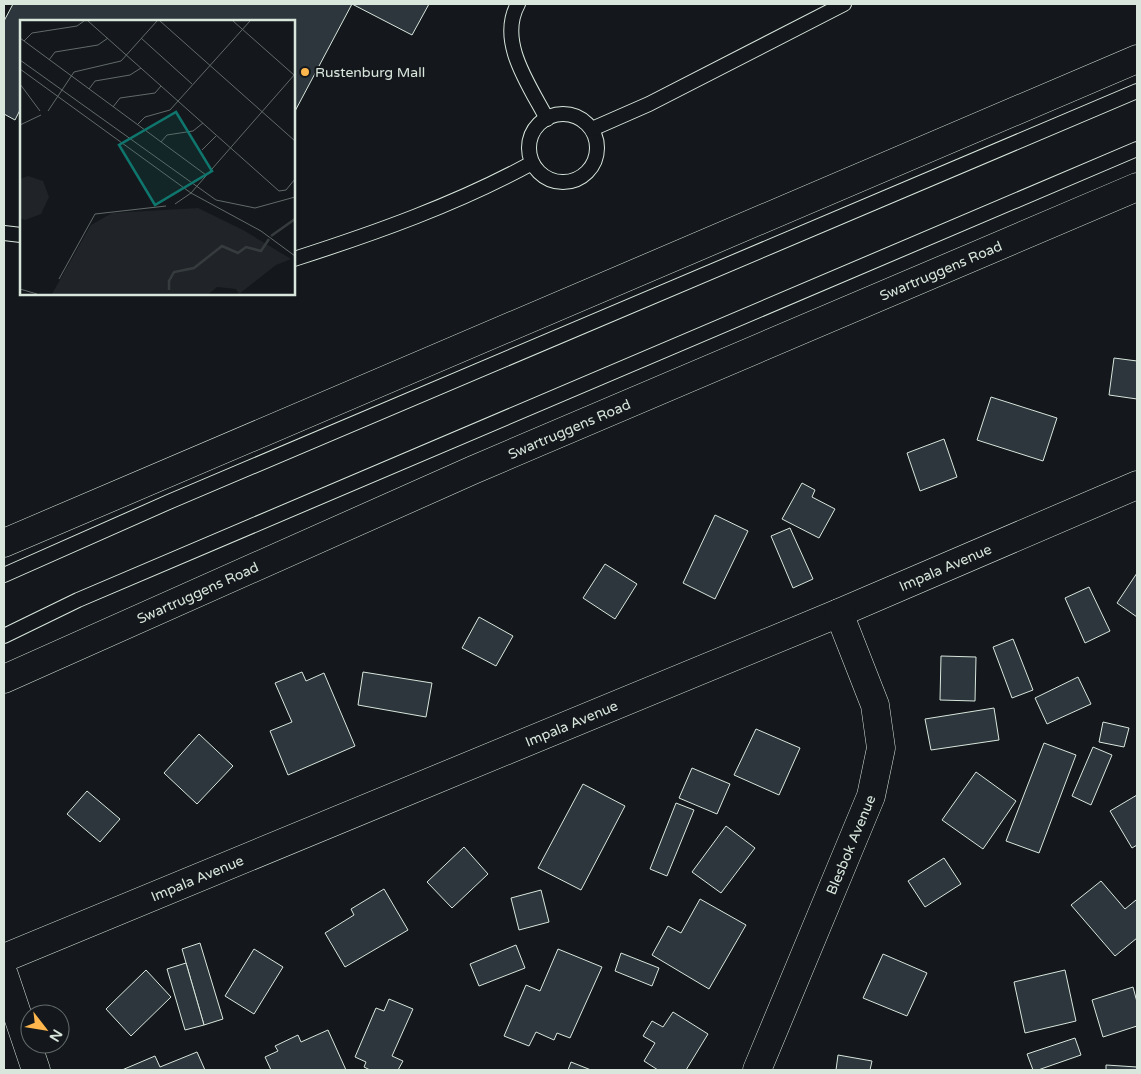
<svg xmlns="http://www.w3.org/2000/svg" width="1141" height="1074" viewBox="0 0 1141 1074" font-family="'Varela Round',sans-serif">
<rect width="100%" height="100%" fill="#14181c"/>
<g fill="#2c363c" stroke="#d8e6dc">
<path d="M13,4H429L412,35L352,4L294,113V21H21V108L15,120L4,114V21Z"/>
<path d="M1114,358L1137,361V399L1109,395Z"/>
<path d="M991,397L1057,418L1043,461L977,440Z"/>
<path d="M944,439L957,477L920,491L907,453Z"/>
<path d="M802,483L815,490L812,497L835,509L819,538L782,519Z"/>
<path d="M715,515L748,531L715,599L683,583Z"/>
<path d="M790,528L813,579L793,588L771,536Z"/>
<path d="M605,564L637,584L615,619L583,598Z"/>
<path d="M1137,573V617L1117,603Z"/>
<path d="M1089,587L1110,631L1085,643L1065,598Z"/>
<path d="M479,617L513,636L496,666L462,648Z"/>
<path d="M1013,639L1033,690L1012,698L993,647Z"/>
<path d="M941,656L976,657L975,701L940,700Z"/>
<path d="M302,672L306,681L324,673L355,746L288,775L270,731L292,722L275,683Z"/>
<path d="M363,672L432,683L426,717L358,705Z"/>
<path d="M1078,677L1091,704L1047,724L1035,698Z"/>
<path d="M994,708L999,740L931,750L925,719Z"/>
<path d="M1103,722L1129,728L1124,747L1099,742Z"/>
<path d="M756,729L800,748L779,795L734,775Z"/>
<path d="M199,734L233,766L197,804L164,773Z"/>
<path d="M1044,743L1076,755L1039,853L1006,841Z"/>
<path d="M1093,747L1112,755L1091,805L1072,796Z"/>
<path d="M692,768L730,784L717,814L679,798Z"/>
<path d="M976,772L1016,801L983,849L942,820Z"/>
<path d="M583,784L625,806L581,890L538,868Z"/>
<path d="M87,791L120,819L100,842L67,814Z"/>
<path d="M1137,795V845L1132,848L1110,811Z"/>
<path d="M676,803L694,810L667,876L650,869Z"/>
<path d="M726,826L755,848L721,893L692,872Z"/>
<path d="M464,847L488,874L452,908L427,882Z"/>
<path d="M944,858L961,884L925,907L908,881Z"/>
<path d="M1101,881L1125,909L1136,900L1137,901V938L1115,956L1071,905Z"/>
<path d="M384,889L408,930L345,967L325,933L354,915L351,909Z"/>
<path d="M541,890L549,922L519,930L511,898Z"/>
<path d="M700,899L746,925L709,989L652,955L668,926L681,933Z"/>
<path d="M200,943L223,1019L204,1025L182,949Z"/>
<path d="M516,945L525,968L479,986L470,964Z"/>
<path d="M254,949L283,967L254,1014L225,996Z"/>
<path d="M558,949L602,967L570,1038L557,1033L554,1040L536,1032L529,1046L504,1036L526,985L540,991Z"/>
<path d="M621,953L659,968L652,986L615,971Z"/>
<path d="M883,954L927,973L907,1016L863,998Z"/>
<path d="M186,963L204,1025L185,1030L167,969Z"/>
<path d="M146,970L171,997L131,1036L106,1009Z"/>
<path d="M1065,970L1076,1021L1025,1033L1014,982Z"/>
<path d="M1133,987L1137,1002V1026L1103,1037L1092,1000Z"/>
<path d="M389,999L413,1009L392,1056L403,1061L398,1070H370L364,1067L366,1062L355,1057L376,1008L384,1011Z"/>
<path d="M673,1012L708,1034L686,1070H658L644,1061L655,1043L643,1036L652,1021L663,1027Z"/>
<path d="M328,1030L346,1070H271L265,1057L278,1051L275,1046L298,1035L301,1042Z"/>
<path d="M1075,1038L1081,1055L1038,1070H1033L1027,1054Z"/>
<path d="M197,1052L205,1070H122L155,1056L160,1067Z"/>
<path d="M838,1055L872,1061L870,1070H836Z"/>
<path d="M571,1062L591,1070H568Z"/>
<path d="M1106,1065L1137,1067L1136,1070H1106Z"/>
</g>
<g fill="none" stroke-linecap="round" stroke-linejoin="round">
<defs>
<g id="lane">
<path d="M518,4C497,42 530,86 547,119"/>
<circle cx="563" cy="148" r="34"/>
<path d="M592,129L649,104L844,4"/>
<path d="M4,233L21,235"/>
<path d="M294,259C375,233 457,204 532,163"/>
<path d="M4,575L171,501L1137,91"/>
<path d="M4,636L78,600L1137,149"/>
</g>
<g id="street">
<path id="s1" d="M4,958L839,613L1137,485"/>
<path d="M4,975L36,1070"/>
<path id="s2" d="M757,1070L871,796L881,748L875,705L839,613"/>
</g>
<g id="secondary">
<path d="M4,543L1137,59"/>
<path id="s3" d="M4,679L473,470L1137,187"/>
</g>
</defs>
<use href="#lane" stroke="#d8e6dc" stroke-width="16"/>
<use href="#street" stroke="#d8e6dc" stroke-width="29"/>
<use href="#secondary" stroke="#d8e6dc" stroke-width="29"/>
<use href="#lane" stroke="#14181c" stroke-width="14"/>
<use href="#street" stroke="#14181c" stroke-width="28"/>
<use href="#secondary" stroke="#14181c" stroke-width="28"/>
</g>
<circle fill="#ffb74d" stroke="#14181c" stroke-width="2" cx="305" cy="72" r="5"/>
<g text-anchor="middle" stroke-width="4" stroke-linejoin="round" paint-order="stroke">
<g font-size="14" fill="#d8e6dc" stroke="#14181c" text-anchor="start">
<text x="315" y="77">Rustenburg Mall</text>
</g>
<g font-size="14" fill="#d8e6dc" stroke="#14181c">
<text dy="5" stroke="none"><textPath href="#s3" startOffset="1022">Swartruggens Road</textPath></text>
<text dy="5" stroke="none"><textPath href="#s3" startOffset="618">Swartruggens Road</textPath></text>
<text dy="5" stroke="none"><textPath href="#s1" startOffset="1019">Impala Avenue</textPath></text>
<text dy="5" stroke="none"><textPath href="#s3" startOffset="212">Swartruggens Road</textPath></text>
<text dy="5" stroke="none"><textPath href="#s1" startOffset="614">Impala Avenue</textPath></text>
<text dy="5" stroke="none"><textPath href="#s2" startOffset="244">Blesbok Avenue</textPath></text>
<text dy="5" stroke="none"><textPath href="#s1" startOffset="209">Impala Avenue</textPath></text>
</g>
</g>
<g transform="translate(20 20)">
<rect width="275" height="275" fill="#14181c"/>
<path d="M8,156L23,161L29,177L21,194L5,200L0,198V159ZM178,188L223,210L271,239L256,245L219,274L216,269L197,267L189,274H32L71,205L92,193Z" fill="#202428"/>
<path fill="none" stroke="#363b3e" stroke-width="2.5" d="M251,216L275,199M149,270V261L154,252L174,248L202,226L218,233L226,227L241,231L249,219"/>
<path fill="none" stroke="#626a69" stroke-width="1" d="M68,1L259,171L266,170L275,159M140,1L275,121M213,1L274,55M0,18L186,155M121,18L172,64M4,21L12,13L57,6L64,1M0,40L196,180L235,188L275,177M29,40L35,32L78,25L88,18M0,49L171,173L241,211L275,236M0,64L20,91M69,69L75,61L110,55L121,48M93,87L100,78L135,73L141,66M28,91L54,52L101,41L137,1M0,105L21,95M117,105L125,97L150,90L230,1M141,122L147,115L173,111L183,103M182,130L196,116M155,184L171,173L275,54M39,259L75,194L146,186M0,269L17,274"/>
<path fill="#0f766e" fill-opacity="0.15" stroke="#0f766e" stroke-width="2.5" d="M156,92L192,151L135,185L99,125Z"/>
<rect width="275" height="275" fill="none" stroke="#d8e6dc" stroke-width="2.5"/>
</g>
<rect width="1141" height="1074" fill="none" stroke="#d8e6dc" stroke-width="10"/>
<g transform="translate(45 1029) rotate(121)"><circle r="24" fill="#14181c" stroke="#626a69"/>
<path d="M0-4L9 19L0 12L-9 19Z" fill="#ffb74d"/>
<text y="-8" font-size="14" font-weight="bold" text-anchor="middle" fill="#d8e6dc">N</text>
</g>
</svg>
